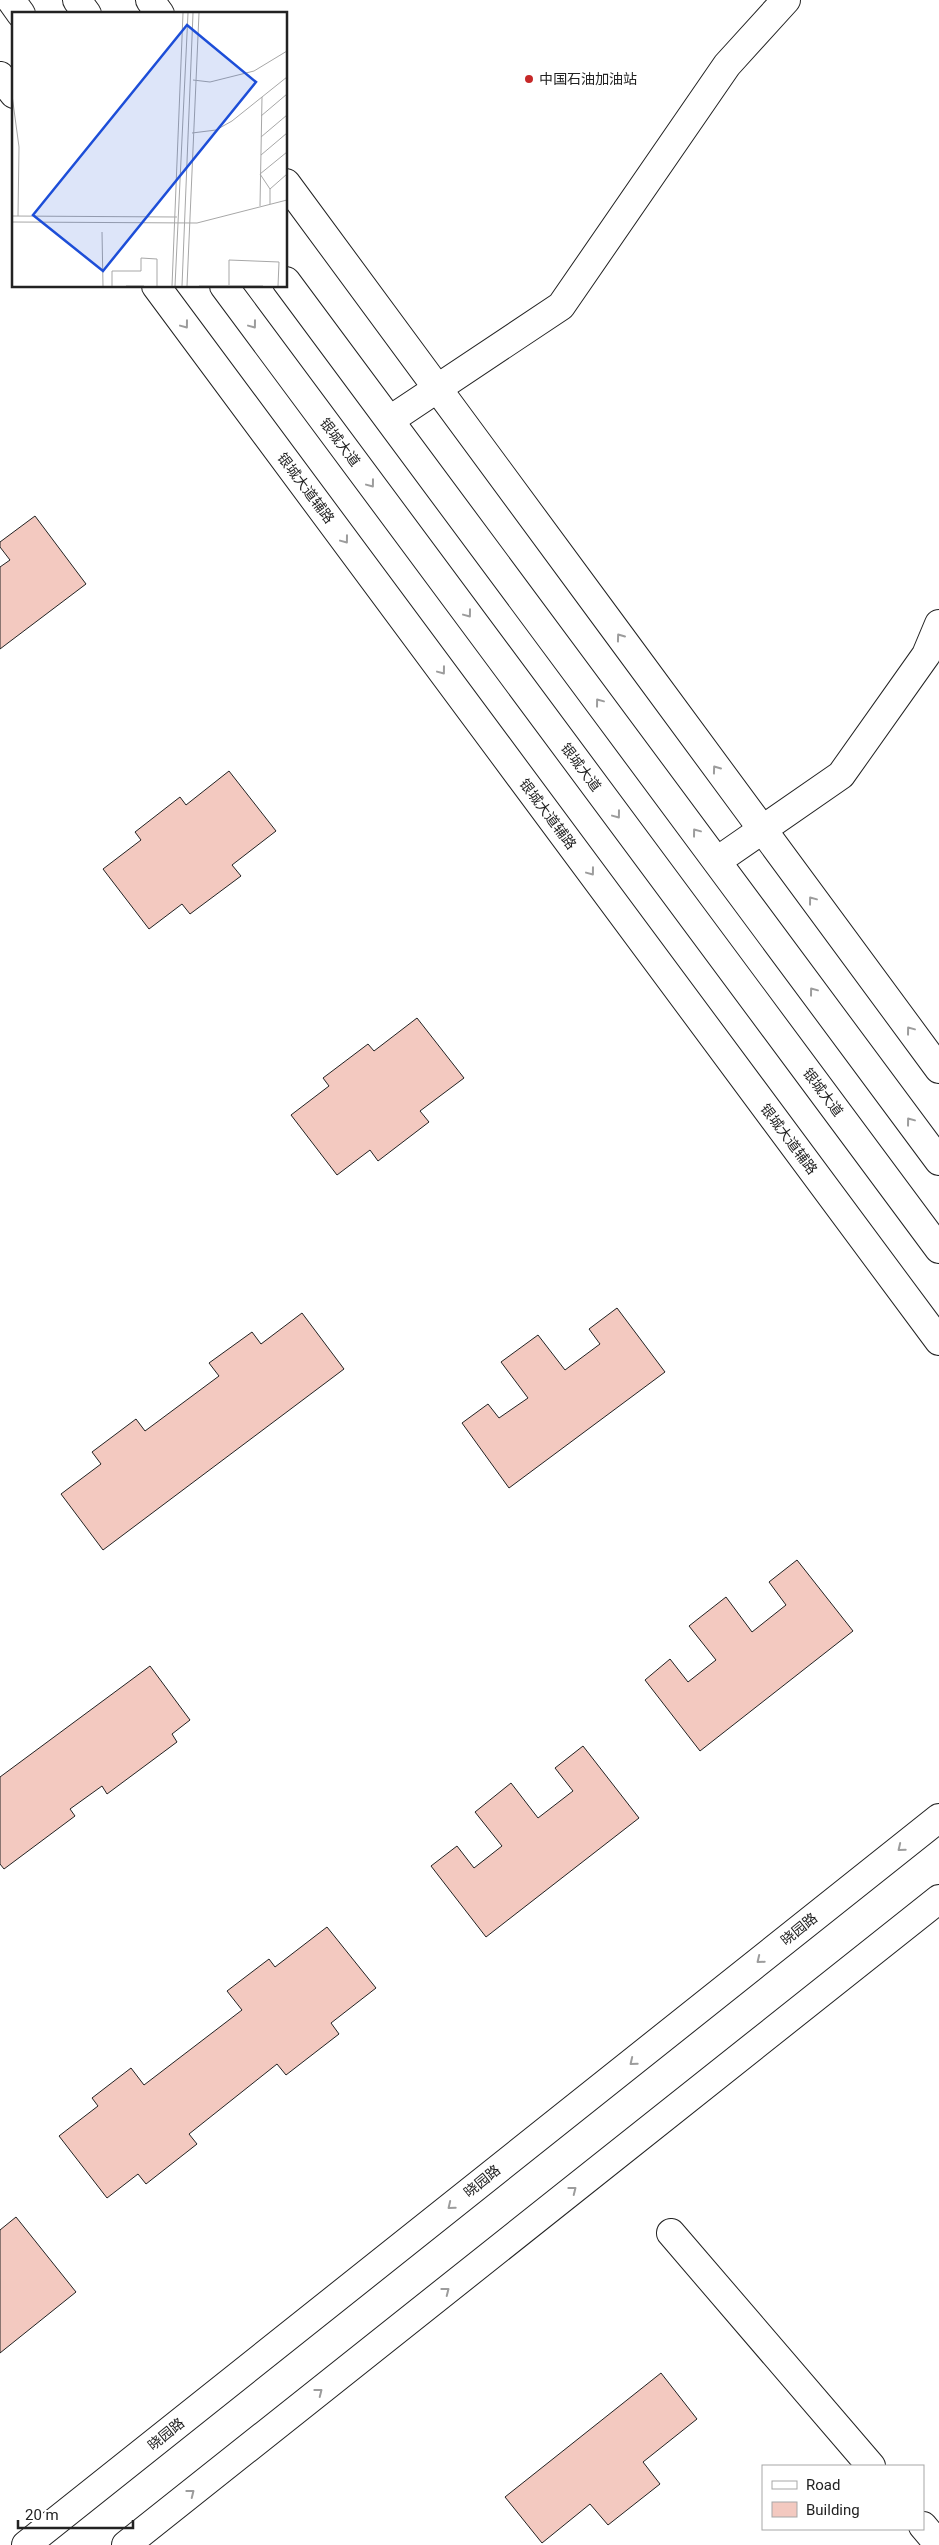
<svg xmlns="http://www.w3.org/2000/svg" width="939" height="2545" viewBox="0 0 939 2545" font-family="Roboto,'Noto Sans SC',sans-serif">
<rect width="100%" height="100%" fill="#fff"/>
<g fill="#f3c9c0" stroke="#222">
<path d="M35,516L86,584L0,649V567L10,560L0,547V542Z"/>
<path d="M229,771L276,831L232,865L241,876L190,914L182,904L149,929L103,869L141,840L135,832L180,797L186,805Z"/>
<path d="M417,1018L464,1078L420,1111L429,1122L378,1161L370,1150L337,1175L291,1115L329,1086L323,1078L368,1044L374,1051Z"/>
<path d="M617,1308L665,1372L509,1488L462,1423L488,1404L499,1418L528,1398L501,1362L538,1335L565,1370L600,1344L589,1329Z"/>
<path d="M302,1313L344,1369L103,1550L61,1494L101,1464L92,1452L136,1419L145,1431L219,1376L209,1363L252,1332L261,1344Z"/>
<path d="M797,1560L853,1631L700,1751L645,1680L670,1659L688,1682L716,1660L689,1626L726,1597L752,1632L786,1605L769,1582Z"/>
<path d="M150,1666L190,1720L172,1734L177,1742L107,1794L102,1786L70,1809L75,1816L4,1869L0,1864V1777Z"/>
<path d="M583,1746L639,1818L486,1937L431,1866L457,1846L474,1868L502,1846L475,1812L511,1783L538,1818L573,1791L555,1768Z"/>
<path d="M327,1927L376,1988L331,2023L339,2034L286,2075L277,2064L189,2134L197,2144L146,2184L138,2174L107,2198L59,2136L98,2106L92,2098L131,2068L144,2085L242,2010L227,1991L269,1959L275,1967Z"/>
<path d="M16,2217L76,2292L0,2353V2230Z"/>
<path d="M661,2373L697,2419L643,2462L660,2484L608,2525L590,2504L542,2543L505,2497Z"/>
</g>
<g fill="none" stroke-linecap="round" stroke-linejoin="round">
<defs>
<g id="street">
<path d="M390,420L561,306L727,65L786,0"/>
<path d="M671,2233L871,2466"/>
<path d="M923,2526L939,2545"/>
</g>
<g id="secondary">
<path d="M150,0L160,14"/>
<path d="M0,76L14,94"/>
<path d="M286,183C506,477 719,775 939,1069"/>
<path d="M156,286L939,1341"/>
<path d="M717,861L841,775L926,655L939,624"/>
<path d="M26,2545L939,1818"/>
<path d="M126,2545L939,1899"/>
</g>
<g id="primary">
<path d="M11,0L21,14"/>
<path d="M77,0L87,14"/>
<path d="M286,281L939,1161"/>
<path d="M224,286L939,1249"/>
</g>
</defs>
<use href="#street" stroke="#222" stroke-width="30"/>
<use href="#secondary" stroke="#222" stroke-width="30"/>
<use href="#primary" stroke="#222" stroke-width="30"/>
<use href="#street" stroke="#fff" stroke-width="28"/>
<use href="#secondary" stroke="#fff" stroke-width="28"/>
<use href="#primary" stroke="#fff" stroke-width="28"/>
</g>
<defs><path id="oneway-chevron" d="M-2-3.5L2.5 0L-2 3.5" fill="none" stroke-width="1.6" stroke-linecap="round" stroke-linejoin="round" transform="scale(1.25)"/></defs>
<g stroke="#9c9c9c">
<use href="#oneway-chevron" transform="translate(185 325) rotate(53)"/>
<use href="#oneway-chevron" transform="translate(253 325) rotate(53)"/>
<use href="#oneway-chevron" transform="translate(371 484) rotate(53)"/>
<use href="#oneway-chevron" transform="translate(345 540) rotate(53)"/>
<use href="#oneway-chevron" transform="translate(468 614) rotate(53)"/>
<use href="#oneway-chevron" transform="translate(620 637) rotate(-126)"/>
<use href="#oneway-chevron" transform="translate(442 671) rotate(53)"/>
<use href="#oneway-chevron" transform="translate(599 702) rotate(-127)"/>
<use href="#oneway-chevron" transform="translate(716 769) rotate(-126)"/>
<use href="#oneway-chevron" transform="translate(617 815) rotate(53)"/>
<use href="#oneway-chevron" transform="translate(696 832) rotate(-127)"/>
<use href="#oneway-chevron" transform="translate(591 872) rotate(53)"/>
<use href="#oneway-chevron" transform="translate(812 900) rotate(-127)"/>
<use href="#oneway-chevron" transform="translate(813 991) rotate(-127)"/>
<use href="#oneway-chevron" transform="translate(910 1030) rotate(-127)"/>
<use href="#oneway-chevron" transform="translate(910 1121) rotate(-127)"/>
<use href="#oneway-chevron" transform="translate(901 1848) rotate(141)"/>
<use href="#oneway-chevron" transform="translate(760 1960) rotate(141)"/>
<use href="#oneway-chevron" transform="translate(633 2062) rotate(141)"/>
<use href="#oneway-chevron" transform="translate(573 2190) rotate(-38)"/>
<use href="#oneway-chevron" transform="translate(451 2206) rotate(141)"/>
<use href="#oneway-chevron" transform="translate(446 2291) rotate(-38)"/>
<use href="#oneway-chevron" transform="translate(319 2392) rotate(-38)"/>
<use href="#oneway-chevron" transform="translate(191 2493) rotate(-38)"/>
</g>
<circle fill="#c62828" stroke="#fff" stroke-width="2" cx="529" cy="79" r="5"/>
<g text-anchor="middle" stroke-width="4" stroke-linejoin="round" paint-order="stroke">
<g font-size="14" fill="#222" stroke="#fff" text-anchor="start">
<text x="539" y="84">中国石油加油站</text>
</g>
<g font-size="14" fill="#222" stroke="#fff">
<text transform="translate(340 442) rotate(53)" y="5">银城大道</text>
<text transform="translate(306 488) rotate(53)" y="5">银城大道辅路</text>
<text transform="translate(581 767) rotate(53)" y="5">银城大道</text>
<text transform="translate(548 814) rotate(53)" y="5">银城大道辅路</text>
<text transform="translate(823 1092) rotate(53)" y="5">银城大道</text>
<text transform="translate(789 1139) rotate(53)" y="5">银城大道辅路</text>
<text transform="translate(799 1929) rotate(-39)" y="5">晓园路</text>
<text transform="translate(482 2181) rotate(-39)" y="5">晓园路</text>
<text transform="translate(166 2434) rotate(-39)" y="5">晓园路</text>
</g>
</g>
<g transform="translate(12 12)">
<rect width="275" height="275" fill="#fff"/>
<path fill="none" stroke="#a7a7a7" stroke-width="1" d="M181,68L198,70L242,59L275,39M0,83L7,135L6,204M249,104L275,82M180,121L204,118L220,109L275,65M249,125L275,103M249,143L275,121M258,177L275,162M258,192V177L248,162L275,140M248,194L250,85M0,204L165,205M0,210L185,211L275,188M90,220L91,274M217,273V248L267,250L266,274M100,274V259H129V246L145,247V274M114,274H132M160,274L171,1M163,274L176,1M170,274L181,1M175,274L187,1M187,274H251"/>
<path fill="#1d4ed8" fill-opacity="0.15" stroke="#1d4ed8" stroke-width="2.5" d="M175,13L244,70L91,259L21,203Z"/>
<rect width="275" height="275" fill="none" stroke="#222" stroke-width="2.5"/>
</g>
<rect x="762" y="2465" width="162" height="65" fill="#ffffff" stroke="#a7a7a7"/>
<rect x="772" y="2481" width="25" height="8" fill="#ffffff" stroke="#a7a7a7"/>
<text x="806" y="2490" font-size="15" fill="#222222">Road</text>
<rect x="772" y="2502" width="25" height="15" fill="#f3c9c0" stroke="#a7a7a7"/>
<text x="806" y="2515" font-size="15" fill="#222222">Building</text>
<path d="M18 2520v8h115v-8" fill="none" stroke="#222222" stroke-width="2.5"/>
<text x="25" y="2520" font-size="15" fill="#222222" stroke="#ffffff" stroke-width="4" paint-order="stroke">20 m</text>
</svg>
